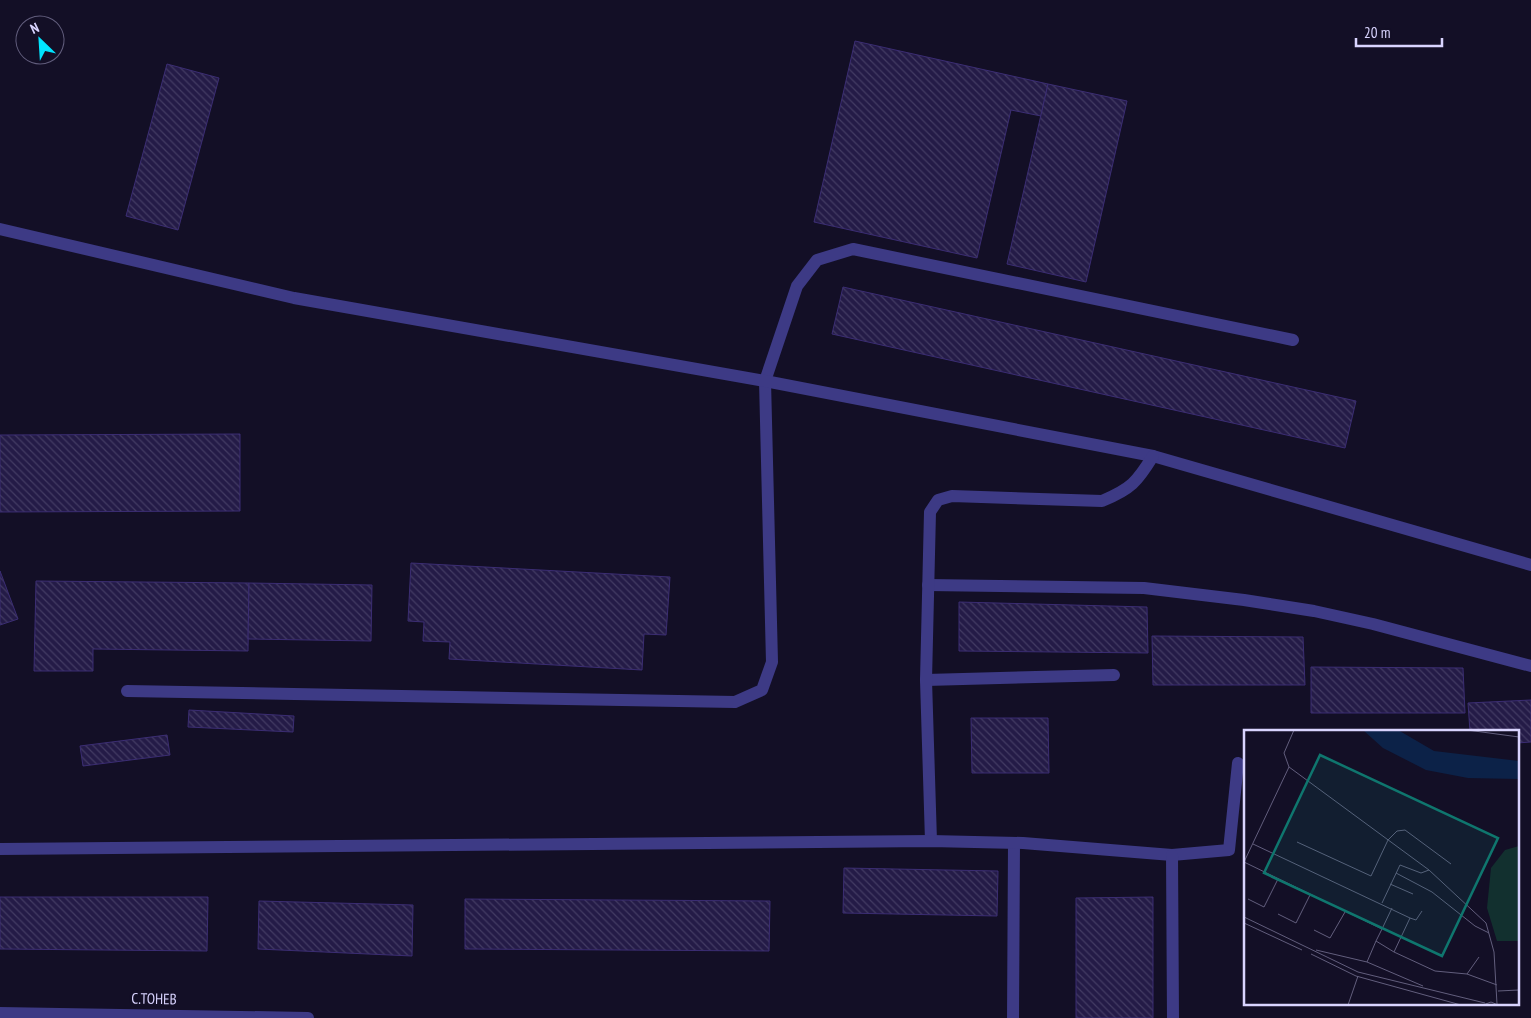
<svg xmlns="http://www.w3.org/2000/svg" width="1531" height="1018" viewBox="0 0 1531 1018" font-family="'PT Sans Narrow',sans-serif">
<defs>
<pattern id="building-back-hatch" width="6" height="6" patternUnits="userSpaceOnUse" patternTransform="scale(1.25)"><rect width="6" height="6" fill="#241b47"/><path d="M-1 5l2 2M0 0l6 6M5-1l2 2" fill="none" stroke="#433b63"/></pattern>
</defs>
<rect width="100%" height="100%" fill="#130f26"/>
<g fill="url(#building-back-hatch)" stroke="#3b2d73">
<path d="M855,41L1048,84L1041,116L1011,110L977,258L814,222Z"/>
<path d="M167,64L219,78L178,230L126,216Z"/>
<path d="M1048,84L1127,101L1086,282L1007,264Z"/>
<path d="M843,287L1356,401L1345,448L832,334Z"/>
<path d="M240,434V511L0,512V435Z"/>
<path d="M411,563L670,577L666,635L644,634L642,670L449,659L450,642L423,641L424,622L408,621Z"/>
<path d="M0,571L18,619L0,625Z"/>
<path d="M36,581L249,583L248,651L93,649V671H34Z"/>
<path d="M249,583L372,585L371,641L248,639Z"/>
<path d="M959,602L1147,607L1148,653L959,651Z"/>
<path d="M1152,636L1303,637L1305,685H1153Z"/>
<path d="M1311,667L1463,668L1465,713H1311Z"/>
<path d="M1531,700V742L1517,743V732H1470L1468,703Z"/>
<path d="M189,710L294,716L293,732L188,727Z"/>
<path d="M971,718H1048L1049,773H972Z"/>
<path d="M167,735L170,755L83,766L80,746Z"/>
<path d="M844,868L998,871L997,916L843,913Z"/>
<path d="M0,897H208L207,951L0,949Z"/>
<path d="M1153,897V1018H1076V898Z"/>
<path d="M465,899L770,901L769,951L465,949Z"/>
<path d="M259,901L413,905L412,956L258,949Z"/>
</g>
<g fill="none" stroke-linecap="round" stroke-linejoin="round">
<g stroke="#3d3a85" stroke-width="12">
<path d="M127,691L735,702L762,690L772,662L765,381L797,286L817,260L853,249L1293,340"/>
<path d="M1013,1018L1014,843"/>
</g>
<g stroke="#3d3a85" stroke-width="12">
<path d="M0,229L294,298L765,381L1153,456L1531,565"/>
<path d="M928,585L1144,588L1244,600L1314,611L1373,624L1531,666"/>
<path d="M926,680L1114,675"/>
<path d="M931,841L926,680L930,512L938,500L952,496L1102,501C1131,489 1137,482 1153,456"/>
<path d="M0,849L931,841L1023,843L1172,855L1229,850L1238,763"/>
<path d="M1172,855L1173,1018"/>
<path d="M0,1013L308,1018"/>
</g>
</g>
<g text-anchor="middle" stroke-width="5" stroke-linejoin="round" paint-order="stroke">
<g font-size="15" fill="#d9d4ff" stroke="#130f26">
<text transform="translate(154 999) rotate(1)" y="5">С.ТОНЕВ</text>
</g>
</g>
<g transform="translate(1244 730)">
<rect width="275" height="275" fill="#130f26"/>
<path d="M275,116V211H253L243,178L247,138L261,120Z" fill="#12302f"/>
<path d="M119,0H154L190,21L275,31V49L224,48L182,40L139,18Z" fill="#0c2248"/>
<path fill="none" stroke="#625e7d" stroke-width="1" d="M223,0L275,7M45,37L185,140L242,193L250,222L253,274M53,112L127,146L144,110L153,101L161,100L207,134M9,114L166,188L172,190L178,181M0,132L138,199L132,211L150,222L191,241L223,244L253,255M0,132L45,37L40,23L50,0M152,143L188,162L231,196L245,203M146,154L169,164M4,169L20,177L34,149M138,173L156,135L177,143L185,140M34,184L52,193L66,165M0,187L114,242L241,273M0,193L58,220M138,199L148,178M70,200L86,208L101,182M72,220L123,232L179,256M150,222L166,188M67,224L112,246L217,275M123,232L132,211M223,244L235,227M254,261L275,260M104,275L114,246M239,275L247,272L254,275"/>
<path fill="#0f766e" fill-opacity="0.15" stroke="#0f766e" stroke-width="2.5" d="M76,25L254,108L198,226L20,143Z"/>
<rect width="275" height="275" fill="none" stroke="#d9d4ff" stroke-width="2.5"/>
</g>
<g transform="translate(40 40) rotate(335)"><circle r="24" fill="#130f26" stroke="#625e7d"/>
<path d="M0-4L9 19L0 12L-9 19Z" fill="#00e5ff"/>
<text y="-8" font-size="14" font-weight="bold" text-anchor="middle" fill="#d9d4ff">N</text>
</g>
<path d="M1356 38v8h86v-8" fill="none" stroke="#d9d4ff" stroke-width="2.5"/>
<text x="1364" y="38" font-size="15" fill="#d9d4ff" stroke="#130f26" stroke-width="4" paint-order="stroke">20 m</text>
</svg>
